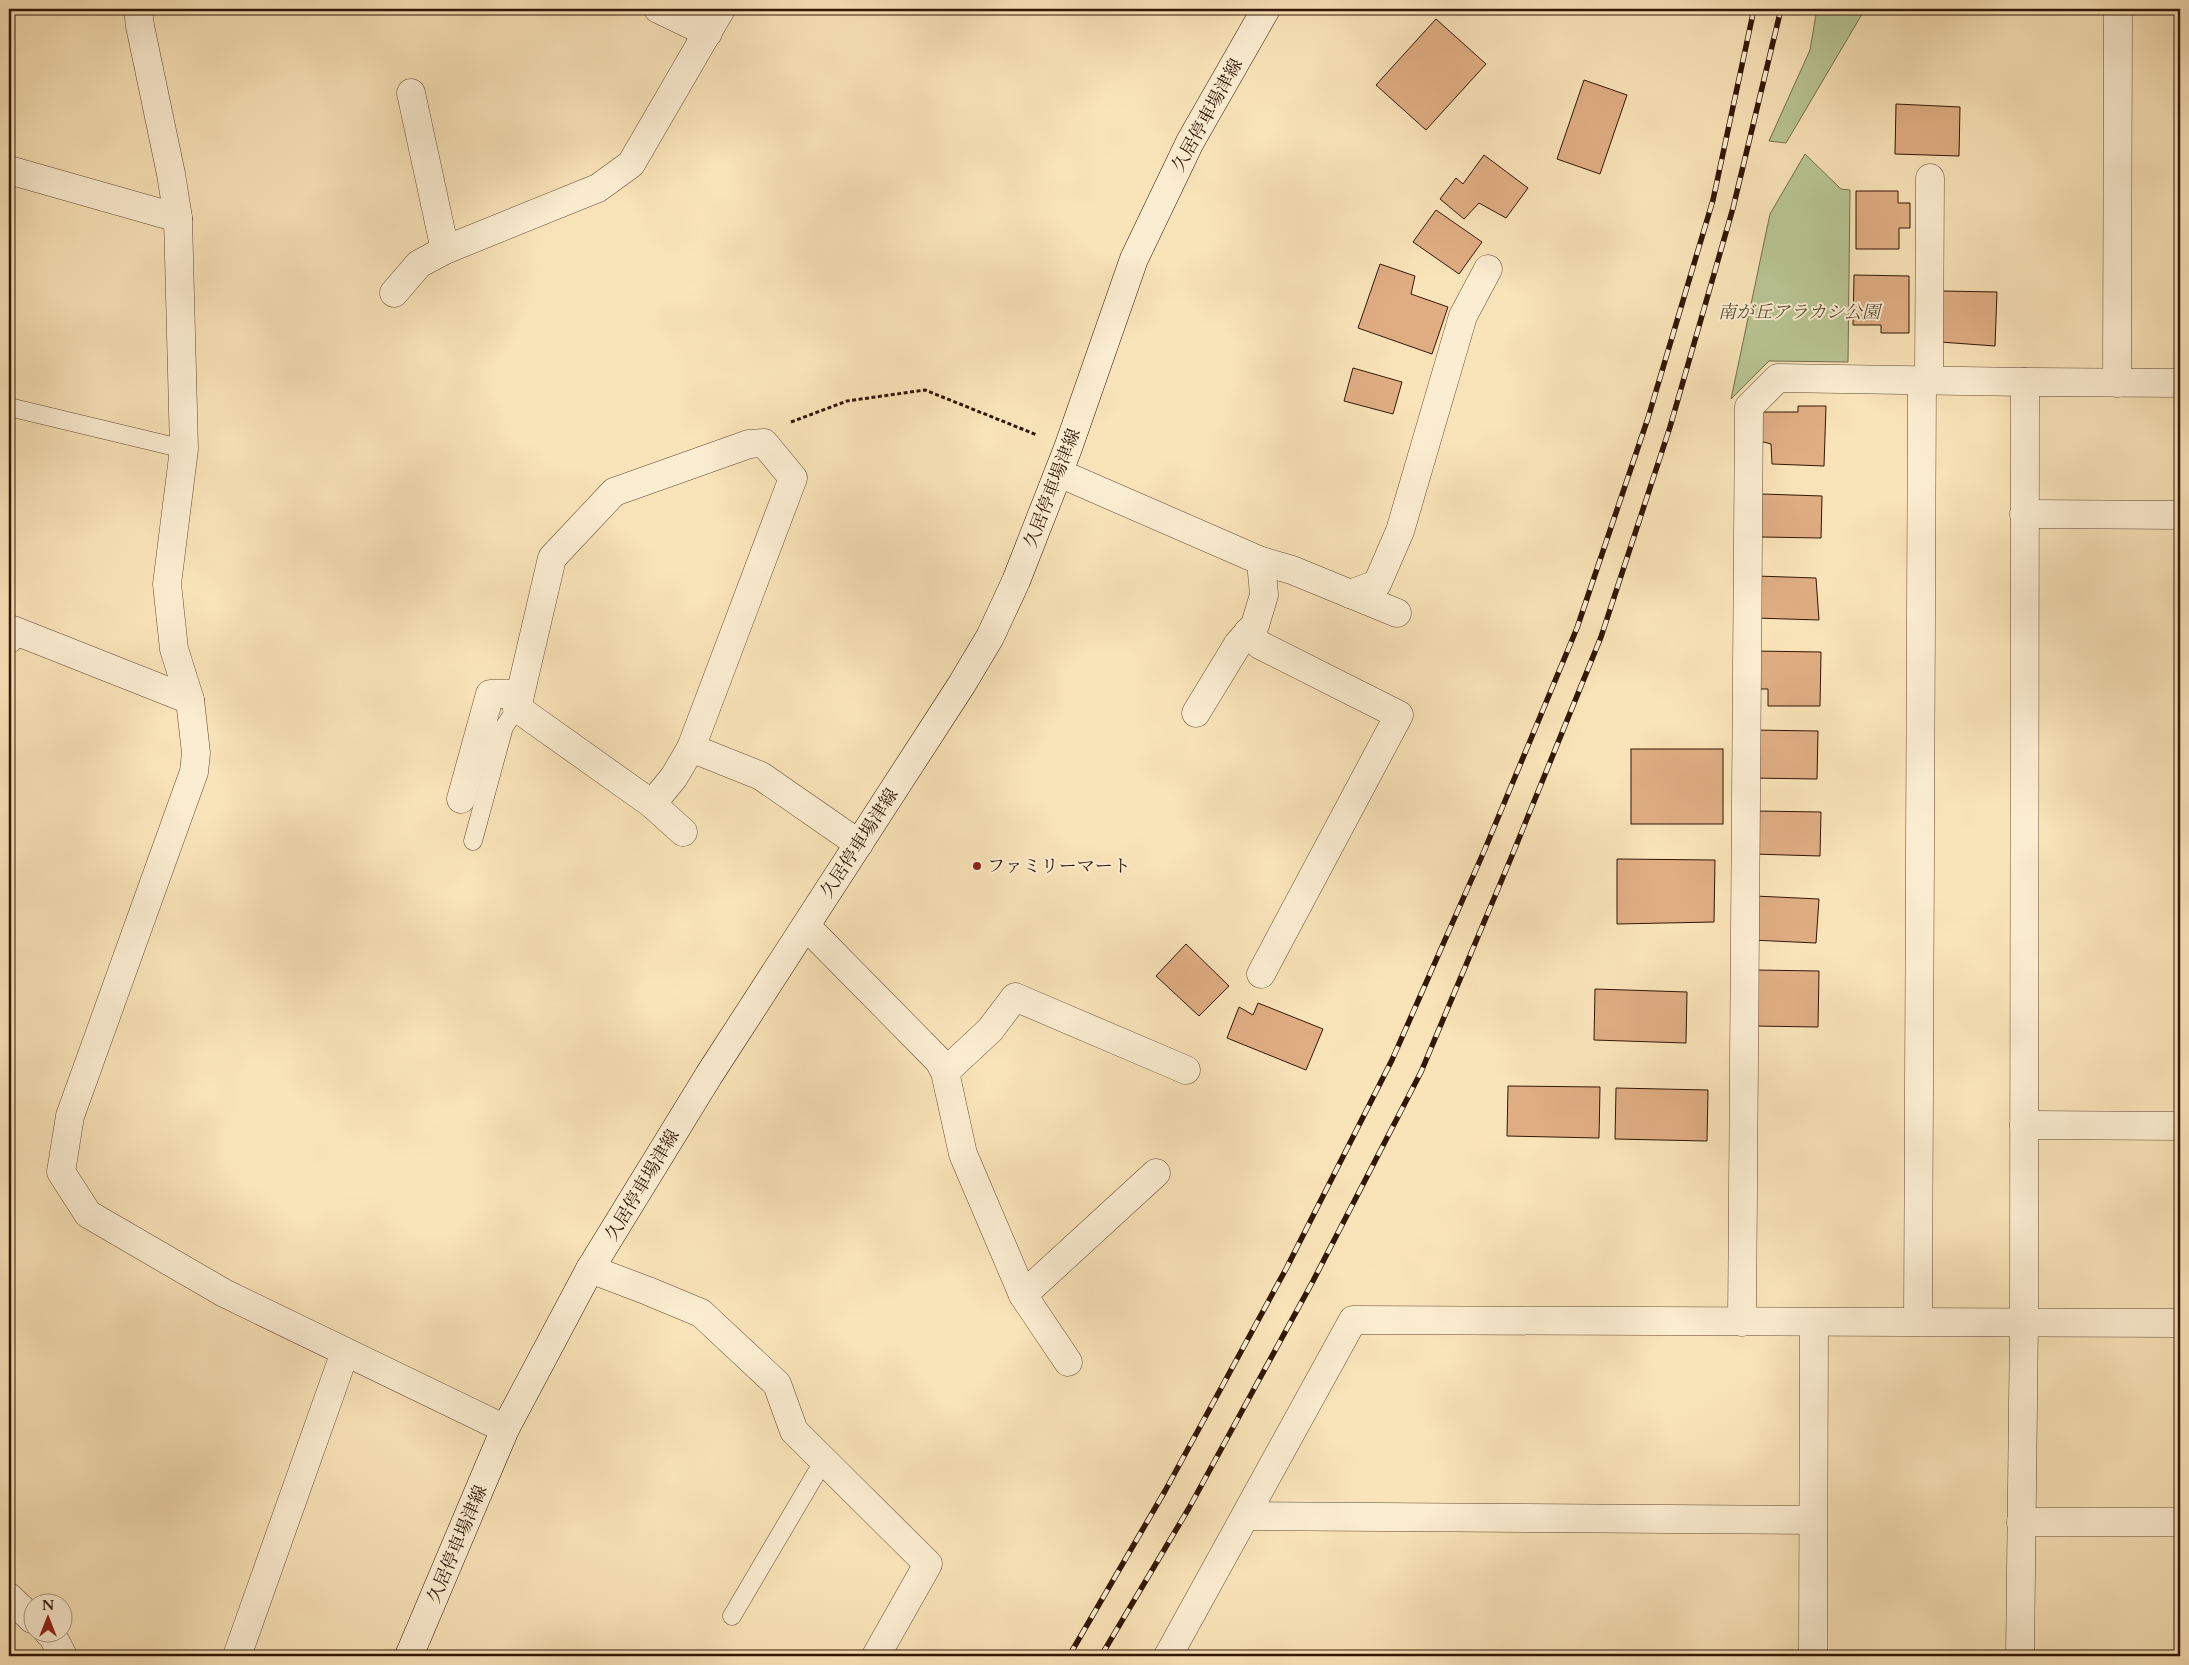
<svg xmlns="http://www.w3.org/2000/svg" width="2189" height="1665" viewBox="0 0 2189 1665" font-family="Cardo,'Noto Serif JP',serif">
<rect width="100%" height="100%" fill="#f9e3b8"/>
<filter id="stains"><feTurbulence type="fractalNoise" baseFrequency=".004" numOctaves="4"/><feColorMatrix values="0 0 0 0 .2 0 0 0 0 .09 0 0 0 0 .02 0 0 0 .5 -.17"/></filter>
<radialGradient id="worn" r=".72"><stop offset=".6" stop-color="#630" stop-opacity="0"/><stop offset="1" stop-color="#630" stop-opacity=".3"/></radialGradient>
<g fill="#b8c593" stroke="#746e4d">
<path d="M1817,9H1865L1786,143L1769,141L1810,50Z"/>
<path d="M1805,154L1841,189L1850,190L1848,362L1769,361L1731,399L1770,214Z"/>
</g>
<g fill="#e0ad83" stroke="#311707">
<path d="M1436,19L1486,64L1426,130L1376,85Z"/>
<path d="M1584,80L1627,95L1600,174L1557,159Z"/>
<path d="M1896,104L1960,107L1959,156L1895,154Z"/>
<path d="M1484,155L1528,188L1506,218L1479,203L1464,219L1440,199L1456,178L1463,184Z"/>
<path d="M1856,191H1898V203H1910V228H1899V249H1856Z"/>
<path d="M1436,210L1482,242L1459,274L1413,242Z"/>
<path d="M1380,264L1415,276L1411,294L1448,307L1432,354L1358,328Z"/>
<path d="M1854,275L1909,276V333H1881V325H1853Z"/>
<path d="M1943,291L1997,292L1995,346L1940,342Z"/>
<path d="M1353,368L1402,382L1393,414L1344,401Z"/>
<path d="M1798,406H1826L1824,466L1772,464L1771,444L1760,441V412H1798Z"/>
<path d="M1762,494L1822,496L1821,538L1761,537Z"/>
<path d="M1756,576L1816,578L1819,620L1755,618Z"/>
<path d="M1752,651L1821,652L1820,706H1768V689H1752Z"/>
<path d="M1752,730L1818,731L1817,779L1751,778Z"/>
<rect x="1631" y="749" width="92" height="75"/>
<path d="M1754,811L1821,812L1820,856L1752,854Z"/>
<path d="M1617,859L1715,860L1714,922L1617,924Z"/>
<path d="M1755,896L1819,899L1816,943L1752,940Z"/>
<path d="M1186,944L1229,986L1199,1016L1156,976Z"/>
<path d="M1755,970L1819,971L1818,1027L1754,1026Z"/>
<path d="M1595,989L1687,992L1686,1043L1594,1040Z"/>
<path d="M1258,1003L1323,1029L1306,1070L1227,1038L1239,1007L1253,1015Z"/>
<path d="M1508,1086L1600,1087L1599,1138L1507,1136Z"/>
<path d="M1616,1088L1708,1090L1707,1141L1615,1139Z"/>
</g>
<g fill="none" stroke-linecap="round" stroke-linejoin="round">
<defs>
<g id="service">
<path d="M9,407L184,449"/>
<path d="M473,841L504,727L517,708"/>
<path d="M732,1616L824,1460"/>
</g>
<g id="minor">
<path d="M138,9L140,26L171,174L178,218L184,449L167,584L174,649L190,700L196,753L194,772L70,1116L61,1172L88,1214L224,1293L505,1429"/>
<path d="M658,9L708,33"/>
<path d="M411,93L445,250L598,188L631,164L721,9"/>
<path d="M9,170L178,218"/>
<path d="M394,293L419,264L445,250"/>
<path d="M1929,380L1930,178"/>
<path d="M2117,383L2118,9"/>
<path d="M764,443L793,478L691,748L674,777L652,804L517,708L552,558L614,492L749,444Z"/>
<path d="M1059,473L1261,561L1292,570L1397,613"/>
<path d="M2024,514L2180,515"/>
<path d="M1350,594L1377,584L1400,531L1463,316L1488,269"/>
<path d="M1248,632L1260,645L1399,715L1261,974"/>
<path d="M9,639L13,630L190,700"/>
<path d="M1196,713L1238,644L1255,625L1264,595L1261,561"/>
<path d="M691,748L761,776L859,844"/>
<path d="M461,799L490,694H520"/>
<path d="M652,804L683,832"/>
<path d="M806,926L939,1061L945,1072L963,1154L1023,1295L1068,1362"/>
<path d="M945,1072L990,1030L1015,997L1186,1070"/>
<path d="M2024,1125L2180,1126"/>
<path d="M590,1269L648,1291L701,1313L777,1384L794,1431L928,1564L876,1656"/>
<path d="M1023,1295L1156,1173"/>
<path d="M1918,1321L1922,380"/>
<path d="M1742,1322L1749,407L1778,378L2025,382"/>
<path d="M1246,1516L1813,1520"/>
<path d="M2021,1522H2180"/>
<path d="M9,1597L32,1619"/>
<path d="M48,1632L53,1637L63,1656"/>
<path d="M237,1656L345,1352"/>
<path d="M1168,1656L1353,1320L2180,1323"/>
<path d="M1813,1656L1814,1322"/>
<path d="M2020,1656L2024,1322L2025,382L2180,383"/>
</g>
<path id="secondary" d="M409,1656L505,1429L590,1269L709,1075L962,684L990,637L1016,581L1068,448L1134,259L1190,142L1266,9"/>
</defs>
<use href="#service" stroke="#634a33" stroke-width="19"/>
<use href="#minor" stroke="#634a33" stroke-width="29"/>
<use href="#secondary" stroke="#311707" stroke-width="29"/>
<path stroke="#311707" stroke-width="3" stroke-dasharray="4 2.5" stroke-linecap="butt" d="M791,422L847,401L925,390L1037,435"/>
<use href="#service" stroke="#fbedd1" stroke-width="18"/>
<use href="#minor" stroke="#fbedd1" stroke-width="28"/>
<use href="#secondary" stroke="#fbedd1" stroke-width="28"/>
<defs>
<g id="rail">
<path d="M1069,1656L1165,1491L1286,1269L1392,1060L1485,849L1577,628L1648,418L1713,200L1754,9"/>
<path d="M1101,1656L1189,1508L1313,1281L1421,1072L1511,858L1601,637L1670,427L1733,208L1781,9"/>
</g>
</defs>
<use href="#rail" stroke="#311707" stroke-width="5.5"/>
<use href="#rail" stroke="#fbedd1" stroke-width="4" stroke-dasharray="11" stroke-linecap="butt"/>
</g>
<circle fill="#8f2418" stroke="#fbedd1" stroke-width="2" cx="977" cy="866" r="5"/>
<g text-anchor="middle" stroke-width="4" stroke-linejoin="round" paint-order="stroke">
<g font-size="18" fill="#311707" stroke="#fbedd1">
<text transform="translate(1207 115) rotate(-61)" y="6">久居停車場津線</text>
<text transform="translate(1052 488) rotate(-69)" y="6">久居停車場津線</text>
<text transform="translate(859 843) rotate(-57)" y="6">久居停車場津線</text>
<text transform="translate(642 1185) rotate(-59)" y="6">久居停車場津線</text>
<text transform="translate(457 1544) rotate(-67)" y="6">久居停車場津線</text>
</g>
<g font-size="18" font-style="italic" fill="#5a4b31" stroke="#fbedd1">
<text x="1799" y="318">南が丘アラカシ公園</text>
</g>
<g font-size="18" fill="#311707" stroke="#fbedd1" text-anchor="start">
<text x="987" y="872">ファミリーマート</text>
</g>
</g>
<rect width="2189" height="1665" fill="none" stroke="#f9e3b8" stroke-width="30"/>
<rect x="10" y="10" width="2169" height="1645" fill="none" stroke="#311707" stroke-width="2.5"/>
<rect x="15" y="15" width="2159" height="1635" fill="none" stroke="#311707"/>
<g transform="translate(48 1618)"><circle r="24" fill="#fbedd1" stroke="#aa9780"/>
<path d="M0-4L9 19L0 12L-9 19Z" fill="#8f2418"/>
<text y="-8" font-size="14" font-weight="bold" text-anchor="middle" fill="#311707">N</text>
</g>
<rect width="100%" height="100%" filter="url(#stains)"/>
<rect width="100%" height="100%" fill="url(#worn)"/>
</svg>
